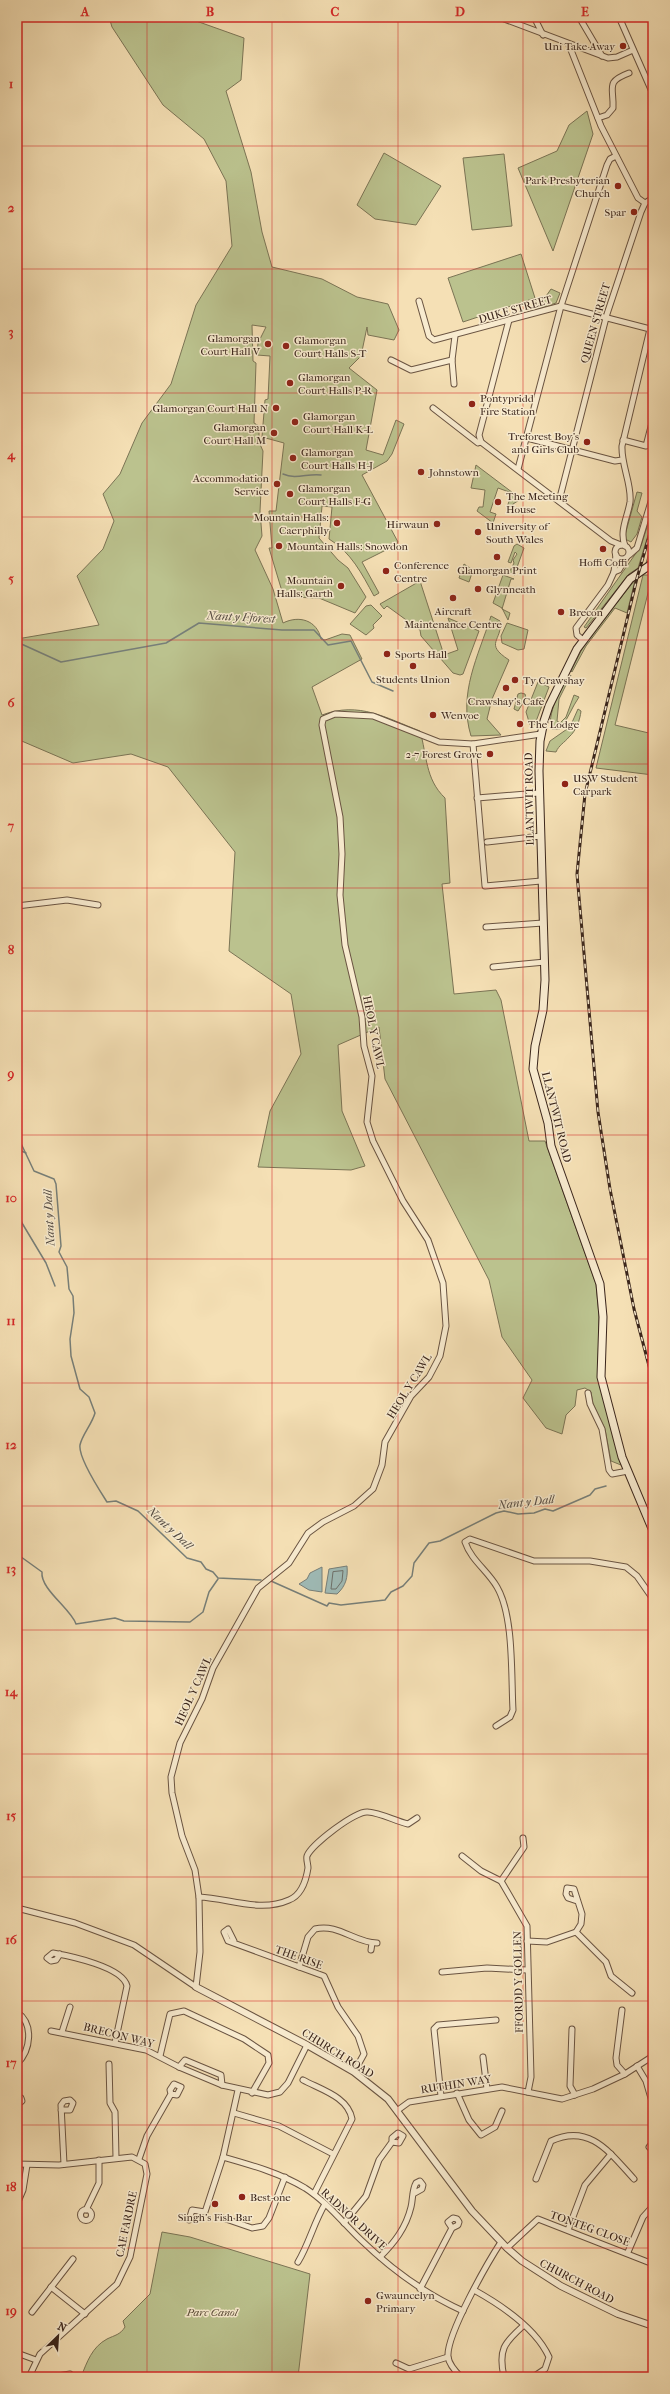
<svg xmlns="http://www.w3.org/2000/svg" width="670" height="2394" viewBox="0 0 670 2394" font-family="'IM FELL French Canon',serif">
<rect width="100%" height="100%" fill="#f5e0b5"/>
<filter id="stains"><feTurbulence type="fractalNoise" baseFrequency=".005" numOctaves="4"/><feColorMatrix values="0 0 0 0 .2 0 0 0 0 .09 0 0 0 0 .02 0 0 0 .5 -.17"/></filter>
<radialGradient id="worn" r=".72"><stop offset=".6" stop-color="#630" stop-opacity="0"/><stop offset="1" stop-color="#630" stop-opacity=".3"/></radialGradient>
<g fill="#bbc28e" stroke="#7b7455">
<path d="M109,17H185L244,38L241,80L226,91L251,172L262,232L272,267L322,279L357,297L388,304L399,330L394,340L368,335L367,327L361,356L349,368L377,390L366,450L383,455L396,420L404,424L392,454L387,461L362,475L398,542L396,545L394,542L386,546L388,549L362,562L379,593L374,596C362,574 351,552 329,539L332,507L322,506L319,538L338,560L348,568L366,597L355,613L319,598L287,597L281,588L269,548H272L269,511H276L284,443L262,437L265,400L268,399L270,356L257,355L258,343L266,327L252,325L253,361L256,363L254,423L259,426V442L263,451L260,511L262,536L255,550L273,589L283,623C299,615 317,620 321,639L325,640L342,634L350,635L362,659L312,687L322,715C359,701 386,718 420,731C427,755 425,779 445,798L450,883L442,884L454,994L496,990L501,1000L529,1141H545L596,1284L599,1315L598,1377L621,1465L611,1461L605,1429L593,1404L591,1392L585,1388L577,1390L575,1406L566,1415L562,1434L546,1428L523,1398L532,1380L502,1337L489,1280L385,1079L379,1027L338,1045L342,1111L365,1166L351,1170L258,1167L270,1111L301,1054L291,994L229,951L235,852L168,767L131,754L73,763L17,739V639L99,625L77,576L103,549L114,521L103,494L120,474L142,423L171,384L196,305L232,246L226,181L204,139L163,105L112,27Z"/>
<path d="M587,111L593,134L553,251L518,168L557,151L569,125Z"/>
<path d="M384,153L441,186L416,225L375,219L357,205Z"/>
<path d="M504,154L512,226L472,230L463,158Z"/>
<path d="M521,254L535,298L463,322L448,278Z"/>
<path d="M551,289L560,293L556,303L538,309L535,307L534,305L542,302Z"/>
<path d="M476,465L521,499L513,504L512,508L507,507L512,493L498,488L490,512L496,514L493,523L477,511L479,507H483L485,490L471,488Z"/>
<path d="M637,492L642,493L637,511L642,517L637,534L631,542L625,539V535Z"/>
<path d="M653,508V519L638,568L629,574L586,628L584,627L641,546Z"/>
<path d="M653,539V559L646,563Z"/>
<path d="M517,544L524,548L516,570L513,569L512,573L515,575L504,571L505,568L510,571L514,563L513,560L517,554L515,552L511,563L508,562L514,546Z"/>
<path d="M464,564L473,570L469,582L459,578Z"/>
<path d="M503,575L514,579H511L502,609L510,613L508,620L502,608L493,603Z"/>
<path d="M643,575H651V581L615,725L653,734V775L596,768Z"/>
<path d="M635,580L627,613L615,608L586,646L572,672L571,671L586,641Z"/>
<path d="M420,581L444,655L458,650L448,618L479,631L463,674L460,675L453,673L421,636L420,630L387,606L384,609L380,604Z"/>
<path d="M371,605L382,616L373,625L374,628L366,635L350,624L366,606Z"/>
<path d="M491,616L500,621C503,641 483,643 509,660L492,699L487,719L501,735L471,736C458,693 478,657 491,616Z"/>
<path d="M507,623L528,630L524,649L518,650L502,643L501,636Z"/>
<path d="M571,675L559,699L557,721L560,723L566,717L574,695L579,697C572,707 568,719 560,729H552C545,719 562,682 571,675Z"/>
<path d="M538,682L549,687L535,724L530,725L526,712Z"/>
<path d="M521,693L525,694L526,698L518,711L514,709L518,694Z"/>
<path d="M578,709L581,711C580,720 576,731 569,737C564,743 559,745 556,752L546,751L550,741L570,727Z"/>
<path d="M162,2232L190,2237L310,2274L298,2377H81C87,2362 92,2347 107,2339C115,2335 120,2335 125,2327L123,2321L150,2294Z"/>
</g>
<g fill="#9fbbb7" stroke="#777f79">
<path d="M347,1566C348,1577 346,1586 337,1594L325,1593L329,1569Z"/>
<path d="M322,1567V1592L309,1590L299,1584L307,1579L310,1573Z"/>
</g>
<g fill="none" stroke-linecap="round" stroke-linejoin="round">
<path stroke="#6d706a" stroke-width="1" d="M343,1571L342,1581L336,1589H331L333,1572Z"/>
<g stroke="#777f79" stroke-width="1.5">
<path d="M283,474C296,480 308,473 321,475"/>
<path d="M17,642L61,662L166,643L199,623L282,630H314L328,645L351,641L372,682L393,691"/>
<path d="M17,1135L34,1171L54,1179L56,1184L61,1246L59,1252L67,1267L69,1289L73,1296L74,1313L70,1339L71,1356L80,1389L89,1397L95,1413C92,1424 82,1435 80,1445C78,1458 100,1491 107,1502L116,1501L138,1511L187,1558L201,1562L206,1569L213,1572L218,1578L261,1580"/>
<path d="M17,1149L26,1153"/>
<path d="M17,1208L22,1223L46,1263L55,1286"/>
<path d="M17,1554L42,1572C40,1589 71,1609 76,1624L115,1618L124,1621L190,1622L203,1612L209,1592L218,1579"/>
<path d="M271,1581L327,1606L329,1603L341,1605L385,1600L391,1592L403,1586L412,1576L414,1563L429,1543L440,1541L496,1513L504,1511L518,1514L534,1513L545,1509L553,1511L590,1495L595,1489L606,1486"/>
</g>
<defs>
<g id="minor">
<path d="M499,17L608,58L617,57L633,50"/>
<path d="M534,17L543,35"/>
<path d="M579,17L602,56"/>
<path d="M619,17L653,94"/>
<path d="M569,45L601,126L638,198L645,203"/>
<path d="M598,118L607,115L613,108C614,87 605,82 629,73"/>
<path d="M419,301L429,336L434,340L561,306L650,329"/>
<path d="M391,360L411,370L452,360"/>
<path d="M454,384L452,360L455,336"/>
<path d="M433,408L478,443L481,442"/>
<path d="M527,438L615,461L622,460"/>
<path d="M623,440L646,446L653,419"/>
<path d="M481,442L611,541L621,545"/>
<path d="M481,442L479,435L509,320"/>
<path d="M518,469L561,306L607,165L610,159L616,156"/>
<path d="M559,501L607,314L641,212L645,203L653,198"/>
<circle cx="622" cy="552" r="7"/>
<path d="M625,546C619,531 628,516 630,502C632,484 621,465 622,446L650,329"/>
<path d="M629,555L637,548L653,495"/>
<path d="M614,572L619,570L626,558"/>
<path d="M583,640L577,635L576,628L608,585L614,572L616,555"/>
<path d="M473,744L485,886L541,881"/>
<path d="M477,798L539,793"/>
<path d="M487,842L541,836"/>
<path d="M17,906L67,900L98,905"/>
<path d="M486,927L543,923"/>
<path d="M493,967L545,962"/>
<path d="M588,1393L590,1404L602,1429L609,1470L612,1474L628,1471"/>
<path d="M496,1726L510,1717L513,1710C511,1675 514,1616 497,1587C488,1571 471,1560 465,1542L470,1539L534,1561H590L626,1567L637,1576L653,1599"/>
<path d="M523,1838L524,1847L501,1881L527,1926L531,2077L528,2092"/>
<path d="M462,1856L481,1871L501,1881"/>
<path d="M199,1897L195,1870L182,1836L172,1793L171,1777L180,1743L202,1699L213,1668L258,1588L289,1563L308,1533L323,1522L354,1506L373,1489L382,1465L385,1442L411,1396L429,1377L440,1356L446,1326L443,1283L428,1240L403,1201L373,1141L367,1122L372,1076L364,1046L362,1017L345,945L340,895L342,854L340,817L322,725L323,719L335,714L373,716L439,742L473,744L541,734"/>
<path d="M17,1908L75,1923L134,1945L196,1987L200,1952L199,1897C228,1898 260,1913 289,1900C302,1895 306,1881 308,1868C308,1864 306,1859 307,1856C311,1845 356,1810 368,1812C381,1813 395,1821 408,1824L417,1818"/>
<path d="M576,1932L606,1962L611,1976L632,1993"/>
<path d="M234,1941L228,1929L224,1932L228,1941L324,1976L338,2007L358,2036L364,2054L354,2072"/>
<path d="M527,1941L547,1942L576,1932L581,1924L582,1914L574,1889L567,1888L566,1894L568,1898L577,1901"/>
<path d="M371,1950L372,1943"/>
<path d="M60,1954L56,1960L51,1961L47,1958L53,1953C70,1956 123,1967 127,1986L115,2043"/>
<path d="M299,1967L308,1937L315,1929C338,1923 355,1943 377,1943"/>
<path d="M442,1972L487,1968L527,1970"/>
<path d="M622,2010L616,2058L617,2065L625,2074"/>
<path d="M17,2012C34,2024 31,2050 17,2064"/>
<path d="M572,2029L570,2086L575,2095"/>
<path d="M51,2031L146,2050L179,2067L222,2085L268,2095L280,2092L288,2083L307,2045"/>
<path d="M62,2032L70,2007"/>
<path d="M160,2056L170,2014L184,2011L244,2039L268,2055L269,2063L252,2093"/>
<path d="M483,2057L487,2089"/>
<path d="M109,2064L110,2103L115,2112L116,2158"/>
<path d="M637,2066L646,2081L653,2105"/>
<path d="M179,2067L185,2060L221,2075L222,2085"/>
<path d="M303,2080C322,2090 348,2097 352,2119L314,2194"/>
<path d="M457,2093L469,2120L481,2135L495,2127L502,2111"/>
<path d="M17,2096L21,2098L22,2101L17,2105"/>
<path d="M441,2096L434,2029L438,2025L496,2020"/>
<path d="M61,2110H70L73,2103L70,2100L64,2101L61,2105C62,2125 63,2144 64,2164"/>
<path d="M398,2110L409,2102L502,2087L562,2099L593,2089L625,2074L653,2056"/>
<path d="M234,2113L279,2126L333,2154"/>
<path d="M653,2142L649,2147L653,2151"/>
<path d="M223,2157C251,2165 280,2173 305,2188C327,2202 343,2223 361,2240C392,2270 423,2293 463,2311"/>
<path d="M139,2159L147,2136L171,2094L170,2090L174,2084L181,2087L177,2095L171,2094"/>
<path d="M17,2164L59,2165L132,2157L145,2164L147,2174L130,2257L117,2284L40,2354L29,2377"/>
<path d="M536,2179L551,2141C590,2123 610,2153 634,2179"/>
<path d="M17,2204L23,2190L27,2165"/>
<circle cx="86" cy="2215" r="5.5"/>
<path d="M86,2210L99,2183V2160"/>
<path d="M223,2218L252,2228L263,2226L269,2218L285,2177"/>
<path d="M189,2220L192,2210L205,2212L223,2157L238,2090"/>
<path d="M344,2223L366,2196L379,2160L392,2142V2138L398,2133L403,2136L399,2143L392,2142"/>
<path d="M568,2230L585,2185L611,2154"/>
<path d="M507,2248L538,2219L653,2264"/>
<path d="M628,2252L643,2217L653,2206"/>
<path d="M380,2257C394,2243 406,2228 411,2207C413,2199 412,2190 416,2183L420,2181L423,2185L422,2189L413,2194"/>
<path d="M298,2262C309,2244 314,2222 325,2204"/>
<path d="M51,2287L85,2314"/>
<path d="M420,2289L452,2228L448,2222L453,2218L457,2219L459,2222L458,2225L452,2228"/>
<path d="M474,2290C501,2305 536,2328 549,2357L545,2369L533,2377"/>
<path d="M32,2312L73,2259"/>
<path d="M17,2353L36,2360"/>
<path d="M396,2363L409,2369L448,2357"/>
<path d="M52,2377L70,2374"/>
<path d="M461,2377C456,2372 449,2364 448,2357C446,2335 488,2262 501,2242"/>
<path d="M504,2377C498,2350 504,2343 523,2326"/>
</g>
<path id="tertiary" d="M196,1987L307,2045L354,2072L388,2099L472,2211L507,2248L522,2261L561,2286L618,2314L653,2326"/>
<path id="secondary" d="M653,563L630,579L577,649L549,706L544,721L540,741L539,771L545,980L543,1010L535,1046L533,1069L548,1123L551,1146L600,1284L603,1317L601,1377L622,1457L653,1531"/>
</defs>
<use href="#minor" stroke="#6a5442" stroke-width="7"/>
<use href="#tertiary" stroke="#6a5442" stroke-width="8"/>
<use href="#secondary" stroke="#3b261c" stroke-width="9"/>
<use href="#minor" stroke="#f8ebcf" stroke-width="5"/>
<use href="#tertiary" stroke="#f8ebcf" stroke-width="6"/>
<use href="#secondary" stroke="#f8ebcf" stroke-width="7"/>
<defs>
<path id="rail" d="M653,523L637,578L585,794L577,874L598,1112L610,1189L634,1309L653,1381"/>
</defs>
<use href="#rail" stroke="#3b261c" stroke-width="3"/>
<use href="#rail" stroke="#f8ebcf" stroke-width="1.5" stroke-dasharray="4.5" stroke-linecap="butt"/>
</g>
<path fill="none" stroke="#d62828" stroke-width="1" stroke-opacity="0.55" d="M147,17V2377M272,17V2377M398,17V2377M523,17V2377M17,146H653M17,269H653M17,393H653M17,517H653M17,640H653M17,764H653M17,888H653M17,1011H653M17,1135H653M17,1259H653M17,1383H653M17,1506H653M17,1630H653M17,1754H653M17,1877H653M17,2001H653M17,2125H653M17,2248H653"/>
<g fill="#8f2418" stroke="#f8ebcf" stroke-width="1.5">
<circle cx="623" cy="46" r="4"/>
<circle cx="618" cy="186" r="4"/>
<circle cx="634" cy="212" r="4"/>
<circle cx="268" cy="344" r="4"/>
<circle cx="286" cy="346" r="4"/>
<circle cx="290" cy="383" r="4"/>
<circle cx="472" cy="404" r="4"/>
<circle cx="276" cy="408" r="4"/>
<circle cx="295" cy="422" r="4"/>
<circle cx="274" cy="433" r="4"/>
<circle cx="587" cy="442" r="4"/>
<circle cx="293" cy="458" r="4"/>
<circle cx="421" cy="472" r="4"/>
<circle cx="277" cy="484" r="4"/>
<circle cx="290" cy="494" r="4"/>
<circle cx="498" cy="502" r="4"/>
<circle cx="337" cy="523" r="4"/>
<circle cx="437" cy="524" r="4"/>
<circle cx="478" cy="532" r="4"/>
<circle cx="279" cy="546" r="4"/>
<circle cx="603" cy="549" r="4"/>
<circle cx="497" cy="557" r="4"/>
<circle cx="386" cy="571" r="4"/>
<circle cx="341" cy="586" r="4"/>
<circle cx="478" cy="589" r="4"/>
<circle cx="453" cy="598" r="4"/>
<circle cx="561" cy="612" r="4"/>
<circle cx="387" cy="654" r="4"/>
<circle cx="413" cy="666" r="4"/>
<circle cx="515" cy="680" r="4"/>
<circle cx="506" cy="688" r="4"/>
<circle cx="433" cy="715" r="4"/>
<circle cx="520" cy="724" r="4"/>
<circle cx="490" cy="754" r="4"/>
<circle cx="565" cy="784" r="4"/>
<circle cx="242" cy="2197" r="4"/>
<circle cx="215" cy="2204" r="4"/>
<circle cx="368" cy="2301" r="4"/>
</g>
<g text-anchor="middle" stroke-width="3" stroke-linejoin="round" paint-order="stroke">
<g font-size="11" fill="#3b261c" stroke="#f8ebcf" text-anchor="start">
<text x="615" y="50" text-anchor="end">Uni Take Away</text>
<text x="610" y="184" text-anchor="end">Park Presbyterian<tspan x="610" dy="13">Church</tspan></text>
<text x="626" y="216" text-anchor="end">Spar</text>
<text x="260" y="342" text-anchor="end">Glamorgan<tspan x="260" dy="13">Court Hall V</tspan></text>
<text x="294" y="344">Glamorgan<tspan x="294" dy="13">Court Halls S-T</tspan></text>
<text x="298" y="381">Glamorgan<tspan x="298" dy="13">Court Halls P-R</tspan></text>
<text x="480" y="402">Pontypridd<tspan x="480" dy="13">Fire Station</tspan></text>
<text x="268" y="412" text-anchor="end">Glamorgan Court Hall N</text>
<text x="303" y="420">Glamorgan<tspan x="303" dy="13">Court Hall K-L</tspan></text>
<text x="266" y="431" text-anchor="end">Glamorgan<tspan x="266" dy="13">Court Hall M</tspan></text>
<text x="579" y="440" text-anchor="end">Treforest Boy's<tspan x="579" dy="13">and Girls Club</tspan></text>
<text x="301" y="456">Glamorgan<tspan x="301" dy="13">Court Halls H-J</tspan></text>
<text x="429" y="476">Johnstown</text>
<text x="269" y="482" text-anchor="end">Accommodation<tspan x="269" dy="13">Service</tspan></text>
<text x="298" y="492">Glamorgan<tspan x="298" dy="13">Court Halls F-G</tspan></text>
<text x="506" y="500">The Meeting<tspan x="506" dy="13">House</tspan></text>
<text x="329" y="521" text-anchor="end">Mountain Halls:<tspan x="329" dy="13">Caerphilly</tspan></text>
<text x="429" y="528" text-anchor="end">Hirwaun</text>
<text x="486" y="530">University of<tspan x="486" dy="13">South Wales</tspan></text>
<text x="287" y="550">Mountain Halls: Snowdon</text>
<text x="603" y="566" text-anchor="middle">Hoffi Coffi</text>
<text x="394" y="569">Conference<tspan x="394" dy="13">Centre</tspan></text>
<text x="497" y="574" text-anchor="middle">Glamorgan Print</text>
<text x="333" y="584" text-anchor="end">Mountain<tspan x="333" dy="13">Halls: Garth</tspan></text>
<text x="486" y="593">Glynneath</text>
<text x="453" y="615" text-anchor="middle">Aircraft<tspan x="453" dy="13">Maintenance Centre</tspan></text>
<text x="569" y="616">Brecon</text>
<text x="395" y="658">Sports Hall</text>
<text x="413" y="683" text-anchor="middle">Students Union</text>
<text x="523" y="684">Ty Crawshay</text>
<text x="506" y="705" text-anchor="middle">Crawshay's Cafe</text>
<text x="441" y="719">Wenvoe</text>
<text x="528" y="728">The Lodge</text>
<text x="482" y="758" text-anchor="end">2-7 Forest Grove</text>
<text x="573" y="782">USW Student<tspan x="573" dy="13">Carpark</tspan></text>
<text x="250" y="2201">Best-one</text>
<text x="215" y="2221" text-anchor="middle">Singh's Fish Bar</text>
<text x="376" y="2299">Gwauncelyn<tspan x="376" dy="13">Primary</tspan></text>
</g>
<g font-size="11" fill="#3b261c" stroke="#f8ebcf">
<text transform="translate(515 309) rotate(-16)" y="4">DUKE STREET</text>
<text transform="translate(595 323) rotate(-74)" y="4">QUEEN STREET</text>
<text transform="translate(529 799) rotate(-91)" y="4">LLANTWIT ROAD</text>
<text transform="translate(374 1032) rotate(79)" y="4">HEOL Y CAWL</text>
<text transform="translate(557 1117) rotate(76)" y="4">LLANTWIT ROAD</text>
<text transform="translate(409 1386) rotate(-58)" y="4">HEOL Y CAWL</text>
<text transform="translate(193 1691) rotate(-66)" y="4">HEOL Y CAWL</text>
<text transform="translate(299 1957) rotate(20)" y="4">THE RISE</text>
<text transform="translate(518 1982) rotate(-91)" y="4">FFORDD Y GOLLEN</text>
<text transform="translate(119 2035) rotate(14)" y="4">BRECON WAY</text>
<text transform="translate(338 2053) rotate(32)" y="4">CHURCH ROAD</text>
<text transform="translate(456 2084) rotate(-9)" y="4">RUTHIN WAY</text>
<text transform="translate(354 2219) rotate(43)" y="4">RADNOR DRIVE</text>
<text transform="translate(126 2224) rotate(-78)" y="4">CAE FARDRE</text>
<text transform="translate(590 2228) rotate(20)" y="4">TONTEG CLOSE</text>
<text transform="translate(577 2281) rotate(28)" y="4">CHURCH ROAD</text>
</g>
<g font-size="11" font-style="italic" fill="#5b4d38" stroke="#f8ebcf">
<text x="212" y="2316">Parc Canol</text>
</g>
<g font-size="12" font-style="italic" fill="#544b43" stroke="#f8ebcf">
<text transform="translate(241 617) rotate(3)" y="4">Nant y Fforest</text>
<text transform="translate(49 1218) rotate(-93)" y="4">Nant y Dall</text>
<text transform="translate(526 1502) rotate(-6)" y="4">Nant y Dall</text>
<text transform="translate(170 1528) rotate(43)" y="4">Nant y Dall</text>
</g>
</g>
<rect width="670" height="2394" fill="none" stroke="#f5e0b5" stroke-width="44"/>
<g transform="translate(58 2336) rotate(25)" stroke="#f8ebcf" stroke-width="3" paint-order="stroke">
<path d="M0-3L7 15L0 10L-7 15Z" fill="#3b261c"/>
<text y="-6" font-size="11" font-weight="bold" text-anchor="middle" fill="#3b261c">N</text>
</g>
<rect x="22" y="22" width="626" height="2350" fill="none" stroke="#d62828" stroke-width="1.5"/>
<g font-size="13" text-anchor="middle" font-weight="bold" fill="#d62828">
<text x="85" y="16">A</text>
<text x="210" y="16">B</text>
<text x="335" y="16">C</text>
<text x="460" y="16">D</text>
<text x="585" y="16">E</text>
<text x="11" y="88">1</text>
<text x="11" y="212">2</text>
<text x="11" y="336">3</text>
<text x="11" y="459">4</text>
<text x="11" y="583">5</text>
<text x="11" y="707">6</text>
<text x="11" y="830">7</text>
<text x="11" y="954">8</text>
<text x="11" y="1078">9</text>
<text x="11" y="1202">10</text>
<text x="11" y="1325">11</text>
<text x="11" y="1449">12</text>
<text x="11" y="1573">13</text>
<text x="11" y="1696">14</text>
<text x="11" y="1820">15</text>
<text x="11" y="1944">16</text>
<text x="11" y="2067">17</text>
<text x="11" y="2191">18</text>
<text x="11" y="2315">19</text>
</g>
<rect width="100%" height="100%" filter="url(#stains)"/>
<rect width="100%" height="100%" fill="url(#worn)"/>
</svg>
